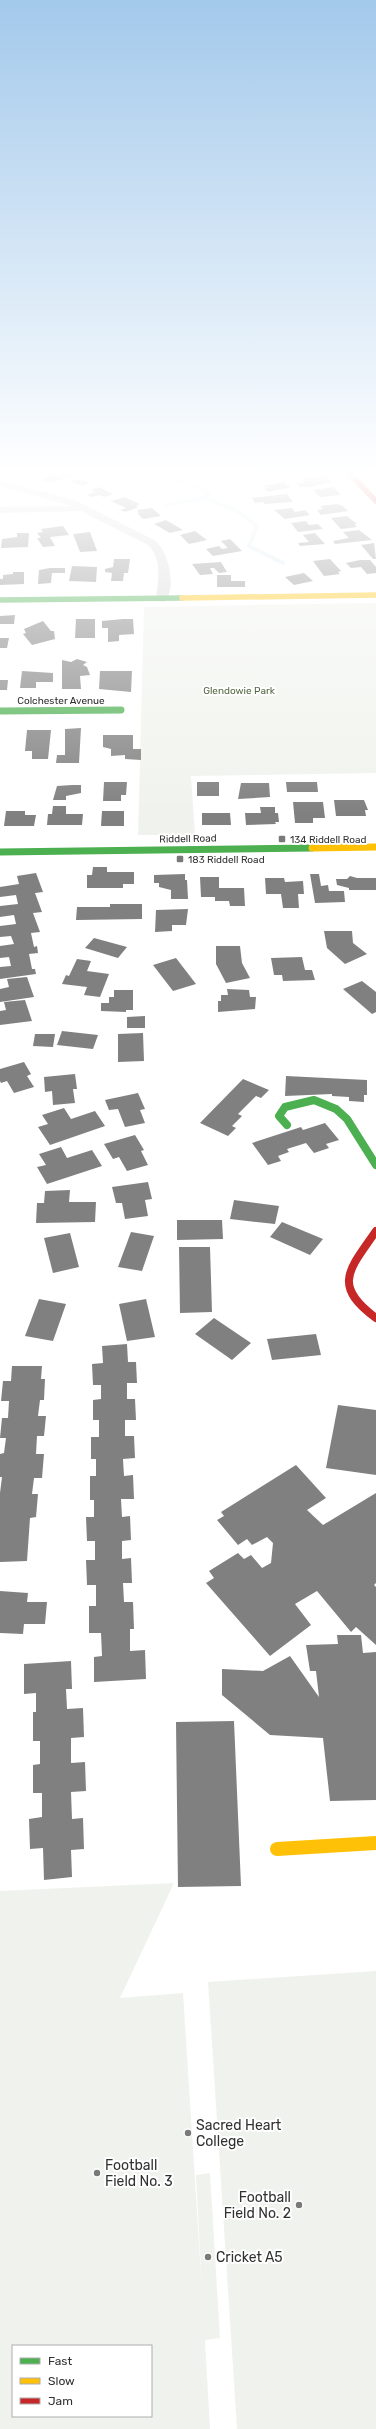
<svg xmlns="http://www.w3.org/2000/svg" width="376" height="2429" viewBox="0 0 376 2429" font-family="Rubik,sans-serif">
<rect width="100%" height="100%" fill="#fff"/>
<g fill="#f0f3ed" fill-rule="evenodd">
<path d="M155,474H319C270,479 200,497 155,474Z"/>
<path d="M376,603V773L191,776L195,835H138L144,607Z"/>
<path d="M174,1883L120,1998L183,1993L202,2290L196,2175L210,2173L220,2338L205,2340L210,2429H0V1891ZM13,2346H151V2416H13Z"/>
<path d="M376,1971V2429H237L208,1982Z"/>
</g>
<g fill="none" stroke-linecap="round" stroke-linejoin="round">
<g stroke="#dde9f0" stroke-width="4">
<path d="M160,474L207,491L209,494L205,498L239,512L257,526L249,546L283,563"/>
<path d="M166,505L205,498"/>
</g>
</g>
<g fill="#808080">
<path d="M44,474H73L53,483L41,480L49,475Z"/>
<path d="M325,475L332,482L310,487H300L296,483L304,482L302,479L306,478Z"/>
<path d="M78,479L90,483L83,486L71,482Z"/>
<path d="M283,482L291,487L269,492L264,489L268,488L264,486Z"/>
<path d="M99,487L113,494L104,497L100,495L92,497L87,495L95,492L90,490Z"/>
<path d="M334,487L341,495L320,497L313,490Z"/>
<path d="M287,494L293,502L265,504L263,502L255,503L252,498Z"/>
<path d="M124,497L140,504L136,506L139,507L125,512L120,510L126,508L111,501Z"/>
<path d="M337,504L343,506L348,511L321,515L317,510L323,509L320,506Z"/>
<path d="M152,508L161,516L143,519L137,513H139L137,510Z"/>
<path d="M292,508L295,512L305,510L310,515L285,519L274,510Z"/>
<path d="M347,516L357,524H354L357,527L341,529L331,518Z"/>
<path d="M166,520L183,530L170,533L154,524Z"/>
<path d="M306,521L309,525L318,524L323,529L298,532L291,523Z"/>
<path d="M63,526L69,535L50,537L55,546L43,547L37,538H41L37,533L43,532L41,529Z"/>
<path d="M359,530L372,540L335,544L333,541L349,538L343,532Z"/>
<path d="M195,531L207,540L189,544L180,535Z"/>
<path d="M90,532L97,551L80,552L73,534Z"/>
<path d="M17,533H29L28,547L1,548L2,539L17,537Z"/>
<path d="M315,533L325,544L300,546L298,543L309,542L303,535Z"/>
<path d="M230,539L242,551L213,556L206,549L219,546L222,549L228,548L221,541Z"/>
<path d="M374,543L376,559H373L361,545Z"/>
<path d="M114,559H130L128,573H124L123,581H111L112,573L105,572V569L113,567Z"/>
<path d="M330,559L341,571L338,572L340,574L324,576L313,561Z"/>
<path d="M360,560H370L376,567V573L367,574L361,567L351,568L346,563Z"/>
<path d="M221,562L227,572L219,573L214,568H210L213,574L200,575L192,564Z"/>
<path d="M72,566L97,567L96,582L69,581Z"/>
<path d="M50,568H65V573H52L51,583L38,584L39,570Z"/>
<path d="M13,572H24V584L0,585V579H3V575L13,574Z"/>
<path d="M304,573L313,581L294,585L285,577Z"/>
<path d="M217,575H231V581H245V587H217Z"/>
<path d="M15,615L14,624H0V616Z"/>
<path d="M76,619H95V638H75Z"/>
<path d="M123,619H133L134,634L119,635V641L108,642V628H102V621Z"/>
<path d="M43,621L51,631H54L55,639L32,645L23,634L26,633L24,629Z"/>
<path d="M0,638H9L7,648H0Z"/>
<path d="M77,659L87,662L83,665L87,667L90,675L80,676L81,689H62V660L71,662Z"/>
<path d="M22,671L53,673V682H36V688H20Z"/>
<path d="M100,671H132L131,692L99,689Z"/>
<path d="M0,680H8L7,690H0Z"/>
<path d="M81,728L79,763H56L57,755H65V729Z"/>
<path d="M27,730H51L48,759H32V751H25Z"/>
<path d="M103,735H133V749H141V760L125,759V755L111,756V749L103,747Z"/>
<path d="M104,782H127L126,795H121V801H103Z"/>
<rect x="197" y="782" width="22" height="14"/>
<path d="M286,782H317L318,792H287Z"/>
<path d="M241,783H269L270,797L238,799Z"/>
<path d="M72,785H81V793L66,796V800H53L57,786Z"/>
<path d="M334,800H364L368,810H365L366,816H336Z"/>
<path d="M293,802H323L325,818H313V823H295Z"/>
<path d="M53,806H66V814H83L82,825H47L48,814H52Z"/>
<path d="M260,807H275V813H278L279,822H275L276,824L246,825L245,813H261Z"/>
<path d="M6,811H25V815H36L34,826H4Z"/>
<path d="M102,811H124V826H101Z"/>
<path d="M202,813H230L231,825H202Z"/>
<path d="M93,867H107V872H134V884H123V888H87V875H92Z"/>
<path d="M36,873L43,892L35,893L42,912L33,913L40,932L31,933L34,947L37,946L38,953L29,954L32,969H35L36,974L0,979V967L11,966L9,957L0,958V946L14,944L11,936L0,937V926L16,924L14,915L0,917V906L18,904L16,895L0,897V887L19,884L17,876Z"/>
<path d="M185,874V880H187L188,899H171V890L159,887V883H154V875Z"/>
<path d="M310,874H319L321,886L328,885L329,891H344L345,902L315,903Z"/>
<path d="M350,876L357,878H376V890H349V888L337,885L336,879H347Z"/>
<path d="M200,877H219V888H244L245,906H230L229,901H215V897H201Z"/>
<path d="M265,878H284L285,882L303,881L304,894H298L299,908H283L281,894H266Z"/>
<path d="M110,904H142V919L76,920L77,907H110Z"/>
<path d="M188,909L186,925H172V931L155,932L156,910Z"/>
<path d="M324,931H352L353,943L367,954L345,964L327,948Z"/>
<path d="M94,938L127,947L118,958L85,948Z"/>
<path d="M216,946H240L242,963L250,978L226,983L216,964Z"/>
<path d="M302,957L305,970H312L315,980L283,981L282,975H274L271,958Z"/>
<path d="M176,958L196,984L173,991L153,965Z"/>
<path d="M77,959L91,961L87,971L109,974L100,997L84,995L87,987L62,984L66,975L69,976Z"/>
<path d="M27,977L34,997L0,1002V989L9,987L7,979Z"/>
<path d="M362,981L376,992V1012L372,1014L343,989Z"/>
<path d="M227,989L249,990L250,997H256L255,1009L218,1012V1001H221V995H228Z"/>
<path d="M114,990H133V1010H126V1012L101,1011V1003H109V997H114Z"/>
<path d="M25,1000L32,1021L0,1025V1011L6,1010L4,1002Z"/>
<path d="M145,1016V1028H127V1017Z"/>
<path d="M62,1031L98,1035L93,1049L57,1045Z"/>
<path d="M143,1033L144,1061L118,1062V1034Z"/>
<path d="M35,1034H55L53,1047L33,1046Z"/>
<path d="M24,1062L31,1074L27,1076L34,1087L14,1093L7,1081L1,1083L0,1081V1069Z"/>
<path d="M75,1074L77,1089H73L75,1103L53,1105L52,1091L45,1092L44,1077Z"/>
<path d="M286,1076L367,1080V1095H364V1102L349,1101V1097L332,1096V1094L285,1096Z"/>
<path d="M243,1079L269,1090L261,1098L256,1096L238,1114L242,1116L232,1126L236,1128L228,1136L200,1123Z"/>
<path d="M138,1093L145,1109L140,1110L145,1123L125,1127L118,1109L109,1110L105,1100Z"/>
<path d="M64,1108L71,1119L95,1111L105,1126L50,1145L38,1127L48,1124L42,1115Z"/>
<path d="M325,1123L339,1140L326,1144L329,1148L314,1153L306,1143L287,1149L289,1152L278,1156L281,1161L268,1165L252,1143L301,1127L303,1130Z"/>
<path d="M135,1135L144,1150L141,1151L148,1165L127,1171L119,1157L113,1159L104,1144Z"/>
<path d="M61,1147L67,1158L92,1150L102,1166L47,1184L37,1167L46,1165L39,1154Z"/>
<path d="M148,1182L152,1199L145,1200L148,1216L125,1219L122,1203H116L112,1187Z"/>
<path d="M70,1190L69,1202H96L95,1222L36,1223L37,1203H44L45,1191Z"/>
<path d="M234,1200L279,1206L275,1224L230,1219Z"/>
<path d="M177,1220H222L223,1239L177,1240Z"/>
<path d="M282,1222L323,1239L310,1255L270,1237Z"/>
<path d="M131,1232L154,1236L142,1271L118,1267Z"/>
<path d="M70,1233L79,1267L53,1273L44,1238Z"/>
<path d="M179,1247H210L212,1312L180,1313Z"/>
<path d="M39,1299L66,1304L53,1341L25,1336Z"/>
<path d="M146,1299L155,1337L127,1341L119,1304Z"/>
<path d="M214,1318L251,1343L232,1360L195,1334Z"/>
<path d="M316,1334L321,1355L272,1360L267,1339Z"/>
<path d="M127,1344L128,1362H136L137,1383H127V1399H135L136,1420H125V1436H134L135,1458L123,1459L124,1476L133,1475L134,1499H121L122,1517L130,1516L131,1540L122,1541V1559L131,1558L132,1583H123L124,1602H133L134,1629H130V1651L145,1650L146,1679L94,1682V1657L102,1656L101,1633H89V1606H96V1585H87L86,1560H95V1541H87L86,1517H94V1500H90V1476H96V1459H91V1437H99V1420H93V1400L101,1399V1385H93L92,1364L103,1363L102,1346Z"/>
<path d="M12,1366H42L41,1379H45L44,1400H40L38,1416H46L44,1436H37L36,1454H44L42,1478H34L32,1494H38L36,1517L30,1518L27,1561L0,1562V1493L2,1477H0V1454L4,1453L6,1438H0L2,1418H8L9,1401H1L3,1381H11Z"/>
<path d="M338,1405L376,1410V1475L326,1468Z"/>
<path d="M296,1465L326,1498L307,1510L323,1525L376,1493V1583L374,1585L376,1587V1645L356,1627L351,1632L317,1591L295,1604L311,1625L270,1656L206,1583L214,1578L209,1571L238,1553L244,1559L251,1555L262,1568L271,1563L273,1543L267,1537L252,1545L247,1539L238,1545L217,1520L224,1516L221,1512Z"/>
<path d="M0,1591L28,1593L27,1602H47L45,1624H24L23,1634L0,1633Z"/>
<path d="M337,1635H361L363,1653L376,1652V1800L330,1801L323,1738L270,1735L222,1695V1669L263,1671L290,1656L319,1697L316,1671H310L306,1645L338,1644Z"/>
<path d="M71,1661L72,1689H66L67,1709L83,1708L84,1737L71,1738V1763L85,1762L86,1791L71,1792L72,1819L83,1818L84,1849L71,1850L72,1877L44,1880L43,1848L30,1849L29,1819L42,1817V1793H33V1765L40,1764V1741H33V1712H36V1693L24,1694V1664Z"/>
<path d="M234,1721L241,1886L178,1887L176,1722Z"/>
</g>
<g fill="none" stroke-linecap="round" stroke-linejoin="round">
<path fill="#d5d5d5" fill-rule="evenodd" d="M0,480L75,500L156,541C169,554 176,585 166,601L162,602L156,599C158,580 163,560 148,545L81,511L0,513V507L71,506L0,486Z"/>
<path stroke="#4caf50" stroke-width="5.5" d="M0,600L182,598"/>
<g stroke="#4caf50" stroke-width="7">
<path d="M0,711L121,710"/>
<path d="M0,852L312,848"/>
</g>
<path stroke="#4caf50" stroke-width="8" d="M287,1125L279,1116L285,1107L314,1100L336,1109L347,1119L376,1165"/>
<path stroke="#ffc107" stroke-width="5.5" d="M182,598L376,595"/>
<path stroke="#ffc107" stroke-width="7" d="M312,848L376,847"/>
<path stroke="#ffc107" stroke-width="14" d="M277,1849L376,1843"/>
<path stroke="#c62828" stroke-width="5.5" d="M350,474L376,501"/>
<path stroke="#c62828" stroke-width="8" d="M376,1231C350,1269 331,1285 376,1318"/>
</g>
<linearGradient id="sky" x2="0" y2="1"><stop stop-color="#a3c9eb"/><stop offset="0.58" stop-color="#fff"/><stop offset="1" stop-color="#fff" stop-opacity="0"/></linearGradient>
<rect width="376" height="814" fill="url(#sky)"/>
<g fill="#797979" stroke="#fff" stroke-width="1.5">
<rect x="278" y="835" width="8" height="8" rx="2"/>
<rect x="176" y="855" width="8" height="8" rx="2"/>
<circle cx="188" cy="2133" r="4"/>
<circle cx="97" cy="2173" r="4"/>
<circle cx="299" cy="2205" r="4"/>
<circle cx="208" cy="2257" r="4"/>
</g>
<g text-anchor="middle" stroke-width="4" stroke-linejoin="round" paint-order="stroke">
<g font-size="10" fill="#556942" stroke="#fff">
<text x="239" y="694">Glendowie Park</text>
</g>
<g font-size="10" fill="#313131" stroke="#fff">
<text x="61" y="704">Colchester Avenue</text>
<text transform="translate(188 838) rotate(-1)" y="4">Riddell Road</text>
</g>
<g font-size="10" fill="#313131" stroke="#fff" text-anchor="start">
<text x="290" y="843">134 Riddell Road</text>
<text x="188" y="863">183 Riddell Road</text>
</g>
<g font-size="14" fill="#313131" stroke="#fff" text-anchor="start">
<text x="196" y="2130">Sacred Heart<tspan x="196" dy="16">College</tspan></text>
<text x="105" y="2170">Football<tspan x="105" dy="16">Field No. 3</tspan></text>
<text x="291" y="2202" text-anchor="end">Football<tspan x="291" dy="16">Field No. 2</tspan></text>
<text x="216" y="2262">Cricket A5</text>
</g>
</g>
<rect x="12" y="2345" width="140" height="72" fill="#ffffff" stroke="#adadad"/>
<rect x="20" y="2358" width="20" height="6" fill="#4caf50" stroke="#adadad"/>
<text x="48" y="2365" font-size="12" fill="#313131">Fast</text>
<rect x="20" y="2378" width="20" height="6" fill="#ffc107" stroke="#adadad"/>
<text x="48" y="2385" font-size="12" fill="#313131">Slow</text>
<rect x="20" y="2398" width="20" height="6" fill="#c62828" stroke="#adadad"/>
<text x="48" y="2405" font-size="12" fill="#313131">Jam</text>
</svg>
